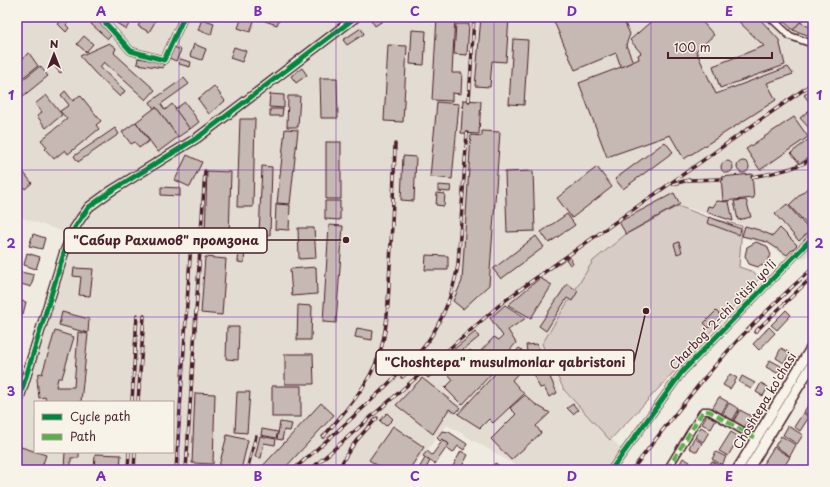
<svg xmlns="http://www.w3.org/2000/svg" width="830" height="487" viewBox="0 0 830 487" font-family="'Playpen Sans',sans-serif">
<rect width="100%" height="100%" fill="#f0ebe0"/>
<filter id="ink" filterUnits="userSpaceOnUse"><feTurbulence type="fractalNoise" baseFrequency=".025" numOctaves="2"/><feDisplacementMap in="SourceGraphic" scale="8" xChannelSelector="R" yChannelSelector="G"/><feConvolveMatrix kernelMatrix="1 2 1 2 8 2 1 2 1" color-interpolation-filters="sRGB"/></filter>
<g filter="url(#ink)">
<path fill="#e3dcd2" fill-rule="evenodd" d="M17,17H813V250L805,258L787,259L768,244L741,237L744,225L678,205L625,235L542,343L562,390L621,448L605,470H524L447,425L411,470H17V435L31,377L76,236L17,216ZM35,402H173V452H35Z"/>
<path fill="#d8cdc6" stroke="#917678" d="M678,206L707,217L742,226L739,267L754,272L759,279L647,401L610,440L564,390L542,344L593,261L625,235Z"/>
<g fill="#c6b8b3" stroke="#4a1f2b">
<path d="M65,17H73L66,25L69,28L66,32L58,24Z"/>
<path d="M119,17H131L133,18L126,29L115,22Z"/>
<path d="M144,17H148L155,22L149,32L138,26Z"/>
<path d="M242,17L254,21L250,32L238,28Z"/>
<path d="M266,17H280L277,25L265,21Z"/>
<path d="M376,17H386L387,18L375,26L371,20Z"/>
<path d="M437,17H455L452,73H462L461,94L452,93V101L432,100Z"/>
<path d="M481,17H509L506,62L492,61L490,87L475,86Z"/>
<path d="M552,17H622L630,34L626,45L633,62L621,67L616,53L575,70Z"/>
<path d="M656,17H698L714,35L696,51L716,94L788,67L793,74L767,83L776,100L684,159L670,135L607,157L579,83L621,67L639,59L638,55L641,53L630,40Z"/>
<path d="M734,17H758L779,40L785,65L720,88L713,66L764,46Z"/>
<path d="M781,17H803L804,18L793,30L780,18Z"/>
<path d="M95,19L112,34L108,39L91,24Z"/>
<path d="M202,19L214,23L211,35L198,30Z"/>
<path d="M800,22L811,28L813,26V37L793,30Z"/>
<path d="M456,24H469L467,55L454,54Z"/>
<path d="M361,28L364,34L347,45L343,40Z"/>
<path d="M412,30L426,31L424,65L410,64Z"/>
<path d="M84,36L93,44L86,52L77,44Z"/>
<path d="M513,39L528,40L524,105L509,104Z"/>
<path d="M109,43L116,48L114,53L155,90L146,100L104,62L100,67L125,91L120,97L94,72L80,56Z"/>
<path d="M194,44L206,49L202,60L190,56Z"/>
<path d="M388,45L407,46L403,122L384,121Z"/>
<path d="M174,47L181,50L176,61L169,58Z"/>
<path d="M234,47L246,51L242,62L230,58Z"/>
<path d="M29,53L38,66L17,82V63Z"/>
<path d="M138,58L164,62L163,68L137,64Z"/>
<path d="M180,59L191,62L190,67L179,64Z"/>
<path d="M58,65L63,71L60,73L55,67Z"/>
<path d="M40,66L48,76L17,101V84Z"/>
<path d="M302,68L307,75L296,83L291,76Z"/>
<path d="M184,78L189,84L161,104L165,110L172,104L190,129L178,137L156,107L154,109L150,102Z"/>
<path d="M320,78H337L338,118H321Z"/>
<path d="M214,86L225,101L209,114L198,99Z"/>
<path d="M813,89V107L804,95Z"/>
<path d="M65,91L73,101L80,95L101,121L96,125L99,129L68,154L65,150L54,159L45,149L47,147L41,140L67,119L60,111L69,105L61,95Z"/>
<path d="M270,94L284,95V108L269,107Z"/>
<path d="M46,95L62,115L46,128L37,116L42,112L35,104Z"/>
<path d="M288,96H300L298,127H287Z"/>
<path d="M463,100L481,101L479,134L461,133Z"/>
<path d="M185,102L199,122L190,129L175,109Z"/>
<path d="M437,102L459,104L452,179L430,177Z"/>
<path d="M156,107L178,137L158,152L136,122Z"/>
<path d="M813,107V126L810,129L800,118Z"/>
<path d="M270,109H283L282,116H270Z"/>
<path d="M794,117L808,137L760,170L746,149Z"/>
<path d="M240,119H255L253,207H237Z"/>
<path d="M136,122L149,141L139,148L135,142L131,144L122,132Z"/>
<path d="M115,128L119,134L78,162L74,156Z"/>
<path d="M285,129L298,130L290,204L277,203Z"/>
<path d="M482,131L500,132L489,285L463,309L453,301L462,281L471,135L482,136Z"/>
<path d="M813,136V163L808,158L800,164L791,153Z"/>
<rect x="326" y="142" width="15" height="57"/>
<path d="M665,142L673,152L623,189L615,179Z"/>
<path d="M187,155L202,162L190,187L175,180Z"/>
<path d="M403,156L416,157L414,201L401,200Z"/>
<circle cx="743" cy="167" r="6"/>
<circle cx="727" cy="167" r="6"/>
<path d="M17,164L32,183L25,189L17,178Z"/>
<path d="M262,166L272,167L270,235L259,234Z"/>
<path d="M597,167L612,187L572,218L557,198Z"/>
<path d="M207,171L231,172L229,236H205Z"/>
<path d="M533,171L535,231L507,232L505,172Z"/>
<path d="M752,174L754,198L723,201L721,177Z"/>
<path d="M813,183V227L811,229L789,205Z"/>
<path d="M438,185L451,186L450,192L438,191Z"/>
<path d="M161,187L180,188V196L161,195Z"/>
<path d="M437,193L445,194L444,206L436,205Z"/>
<path d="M674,193L680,204L626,234L619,222Z"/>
<path d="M746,200L751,217L738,220L734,201Z"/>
<path d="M325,201H340V220L325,219Z"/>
<path d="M717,201L729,202L733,221L706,212L708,206L713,207Z"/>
<path d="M276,204L290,205L289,230L275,229Z"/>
<path d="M787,204L810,231L799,241L775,214Z"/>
<path d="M567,214L575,225L549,243L541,232Z"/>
<path d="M709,217L741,229L739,235L707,223Z"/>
<path d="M329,225L343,226L336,323L323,322Z"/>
<path d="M745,226L759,230L773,236L780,228L797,245L787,255L767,242L742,236Z"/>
<path d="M298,228H314L316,258L299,259Z"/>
<path d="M33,234L45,238L42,249L29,246Z"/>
<path d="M536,236L544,247L501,279L493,269Z"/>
<path d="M679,242L682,252L677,254L674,244Z"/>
<path d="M756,242L767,246L771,255L766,264L758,267L749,264L745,256L747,247Z"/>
<path d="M239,249L245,250L244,263L238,262Z"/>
<path d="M27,253L40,257L36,269L24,265Z"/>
<path d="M426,255L448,256V270H425Z"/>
<path d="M205,257L226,259L222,315L201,313Z"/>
<path d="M570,257L573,263L570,265L566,259Z"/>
<path d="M316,267L317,294L292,296L290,269Z"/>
<path d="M74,268L93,269L90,296L79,295L81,277L73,276Z"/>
<path d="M21,272L34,275L31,287L18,283Z"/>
<path d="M540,278L552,285L531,318L508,305Z"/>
<path d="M567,284L578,291L572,301L567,298L546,331L539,326Z"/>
<path d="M17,300L26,302L23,314L17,312Z"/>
<path d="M298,305L312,306L311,340H297Z"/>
<path d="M505,305L526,318L508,330L516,343L509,351L511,353L462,405L445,388L453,380L446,371L470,350L476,356L494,337L499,340L503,336L490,318Z"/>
<path d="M786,310L791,315L777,330L771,325Z"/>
<path d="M716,311L721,316L709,328L704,323Z"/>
<path d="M62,312L89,319L88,333L59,325Z"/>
<path d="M227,327H239L238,360L226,359Z"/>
<path d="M769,327L775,333L759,350L753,344Z"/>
<path d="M357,328L373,331L372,340L355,337Z"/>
<path d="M55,331L74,337L62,378H58L56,387H74L78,332L88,334L81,402H46L45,397L39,398L37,379L39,373L42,374Z"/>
<path d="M475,332L479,337L428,378L424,374Z"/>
<path d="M537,344L543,361L557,393L549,397L544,387L540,388L529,366L526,345Z"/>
<path d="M519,348L522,350L521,359L516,366L521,370L512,380L524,394L493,423L489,419L480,428L458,414Z"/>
<path d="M781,348L790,353L784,363L776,358Z"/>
<path d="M285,354H313L314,384H285Z"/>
<path d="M770,360L781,366L777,373L766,367Z"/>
<path d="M730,374L737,378L730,389L723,385Z"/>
<path d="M742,376L755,383L751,389L739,382Z"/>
<path d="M422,378L460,408L456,413L449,409L433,434L396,405Z"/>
<path d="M761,383L768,387L763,396L756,392Z"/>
<rect x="272" y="386" width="29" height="31"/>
<path d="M237,392H250L247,433L235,432Z"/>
<path d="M195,393L215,394L213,464L192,463Z"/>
<path d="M525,395L535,404L550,413L536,426L541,433L511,460L491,439L516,414L510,408Z"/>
<path d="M719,397L728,402L721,414L712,409Z"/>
<path d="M811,400L813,401V411L810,416L804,412Z"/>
<path d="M321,403L334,415L283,470H259Z"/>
<path d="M729,403L739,409L732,421L722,415Z"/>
<path d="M573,404L578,410L573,414L567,408Z"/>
<path d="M740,410L751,416L744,428L733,422Z"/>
<path d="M387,413L393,419L386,426L380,421Z"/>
<path d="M803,413L809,417L800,431L794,427Z"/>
<path d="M707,414L716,420L711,429L702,424Z"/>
<path d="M280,422L292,424L290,431L284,430L282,440L277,439Z"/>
<path d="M393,426L424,447L409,470H378L380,467L369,460Z"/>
<path d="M788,426L803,435L797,444L783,435Z"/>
<path d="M701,427L709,432L703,442L695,437Z"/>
<path d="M262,429L278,432L276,438L261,435Z"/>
<path d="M442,431L449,432L467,444L464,450L458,446L453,453L446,448L449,444L442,439L440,441L437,438Z"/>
<path d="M731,432L739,437L728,456L719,451Z"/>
<path d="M227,435L248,440L241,470H235L219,466Z"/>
<path d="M260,436L276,439L275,445L264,443L261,458L255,457Z"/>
<path d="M781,436L796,445L790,456L775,446Z"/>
<path d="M694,438L702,443L697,452L689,448Z"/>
<path d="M443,440L449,444L435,464L423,456L427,451L432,455Z"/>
<path d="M21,447L46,455L41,470H17V460Z"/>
<path d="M774,447L790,457L782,470H766L761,467Z"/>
<path d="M461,451L468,455L460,470H451Z"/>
<path d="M65,452H79V458H71V468H64Z"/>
<path d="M716,452L726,457L722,465L712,459Z"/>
<path d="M95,454L121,455L120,470H94Z"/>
<path d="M425,458L430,461L425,470H418Z"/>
<path d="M683,458L690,462L686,470L678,467Z"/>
<path d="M712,461L721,466L719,470H706Z"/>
<path d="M495,463L506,470H491Z"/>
<path d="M799,465L805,470H795Z"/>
</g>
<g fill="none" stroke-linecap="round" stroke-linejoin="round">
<defs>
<g id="street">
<path d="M100,17L131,51L164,60L184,17"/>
<path d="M770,17L790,36L813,44"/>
<path d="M611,470L682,372L813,237"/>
<path d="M667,470L703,411H709L757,439"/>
</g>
<path id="secondary" d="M17,406L64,253L74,229L81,218L89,207L111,191L197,138L356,17"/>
<g id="primary">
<path d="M737,470L813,345"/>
<path d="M748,470L813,363"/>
</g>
</defs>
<use href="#street" stroke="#4a1f2b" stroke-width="9"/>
<use href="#secondary" stroke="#4a1f2b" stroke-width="11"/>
<use href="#primary" stroke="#4a1f2b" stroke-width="12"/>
<use href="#street" stroke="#f7f3e8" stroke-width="6"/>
<use href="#secondary" stroke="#f7f3e8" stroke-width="8"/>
<use href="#primary" stroke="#f7f3e8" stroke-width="9"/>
<defs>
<g id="rail">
<path d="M469,101L474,17"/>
<path d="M752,177C773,173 792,170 810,160"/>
<path d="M673,184L689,180L722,179"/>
<path d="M755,332L813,276"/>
<path d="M402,377L419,363"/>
<path d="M132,402L137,315"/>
<path d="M138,402L144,316"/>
<path d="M323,437C344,413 369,385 379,355C389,326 388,295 390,265C392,224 394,184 395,144"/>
<path d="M128,470L129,452"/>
<path d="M134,470L135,452"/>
<path d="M176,470L191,243"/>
<path d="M186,470L205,171"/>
<path d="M247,470L256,436"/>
<path d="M293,470C325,442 358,414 388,384C401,371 416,358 426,344C443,320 453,293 458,265L467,133"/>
<path d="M310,470L503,302L536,278L813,83"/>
<path d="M339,470C347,449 362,434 377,418"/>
<path d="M632,470C666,426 700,381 738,340C762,315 787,291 813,268"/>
</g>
</defs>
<use href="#rail" stroke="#4a1f2b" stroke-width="3.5"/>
<use href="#rail" stroke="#f7f3e8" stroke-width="2" stroke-dasharray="6" stroke-linecap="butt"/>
<path stroke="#57b146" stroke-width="4" stroke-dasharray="8 4" stroke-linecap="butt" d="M667,470L703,411H709L757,439"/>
<defs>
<g id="cycleway">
<path d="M100,17L131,51L164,60L184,17"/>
<path d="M17,406L64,253L74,229L81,218L89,207L111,191L197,138L356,17"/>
<path d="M611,470L682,372L813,237"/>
</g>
</defs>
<use href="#cycleway" stroke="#f7f3e8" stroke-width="8"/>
<use href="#cycleway" stroke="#00873e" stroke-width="5"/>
</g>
</g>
<path fill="none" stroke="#7b2cbf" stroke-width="1" stroke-opacity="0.55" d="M179,17V470M336,17V470M494,17V470M651,17V470M17,170H813M17,317H813"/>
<g text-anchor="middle" stroke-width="3" stroke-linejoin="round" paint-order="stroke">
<g font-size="12" fill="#4a1f2b" stroke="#f7f3e8">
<text transform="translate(723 315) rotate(-46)" y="4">Charbog' 2-chi o'tish yo'li</text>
<text transform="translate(765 401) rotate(-59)" y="4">Choshtepa ko'chasi</text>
</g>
</g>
<path fill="none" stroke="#4a1f2b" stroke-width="1.5" d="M346 240L267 240M646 311L634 362"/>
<g fill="#4a1f2b" stroke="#f7f3e8" stroke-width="1.5">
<circle cx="346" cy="240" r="4"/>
<circle cx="646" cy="311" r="4"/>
</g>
<g fill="#f7f3e8" stroke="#4a1f2b" stroke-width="1.5">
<rect x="64" y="228" width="203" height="25" rx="4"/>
<rect x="376" y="350" width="258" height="25" rx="4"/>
</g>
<g font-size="13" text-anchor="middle" font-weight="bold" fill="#4a1f2b">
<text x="166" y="245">"Сабир Рахимов" промзона</text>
<text x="505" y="367">"Choshtepa" musulmonlar qabristoni</text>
</g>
<rect width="830" height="487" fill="none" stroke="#f7f3e8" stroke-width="44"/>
<rect x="34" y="401" width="140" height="52" fill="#f7f3e8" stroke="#b29e9c"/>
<rect x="42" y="414" width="20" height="6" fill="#00873e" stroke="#b29e9c"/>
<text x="70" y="421" font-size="12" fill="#4a1f2b">Cycle path</text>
<rect x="42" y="434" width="20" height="6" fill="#57b146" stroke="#b29e9c"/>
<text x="70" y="441" font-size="12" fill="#4a1f2b">Path</text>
<g transform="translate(54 54)" stroke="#f7f3e8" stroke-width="3" paint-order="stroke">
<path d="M0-3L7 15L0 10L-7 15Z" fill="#4a1f2b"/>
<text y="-6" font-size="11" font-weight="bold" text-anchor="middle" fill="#4a1f2b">N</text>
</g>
<path d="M668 52v6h104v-6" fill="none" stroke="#4a1f2b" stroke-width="2"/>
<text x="674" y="52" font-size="12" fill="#4a1f2b" stroke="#f7f3e8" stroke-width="3" paint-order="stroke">100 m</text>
<rect x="22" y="22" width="786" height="443" fill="none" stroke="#7b2cbf" stroke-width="1.5"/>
<g font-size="13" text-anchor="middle" font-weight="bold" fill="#7b2cbf">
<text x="101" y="16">A</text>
<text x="258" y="16">B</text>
<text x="415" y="16">C</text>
<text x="572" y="16">D</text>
<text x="729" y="16">E</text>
<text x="11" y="100">1</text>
<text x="819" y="100">1</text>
<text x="11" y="248">2</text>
<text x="819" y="248">2</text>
<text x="11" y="396">3</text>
<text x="819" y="396">3</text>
<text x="101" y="481">A</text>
<text x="258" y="481">B</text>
<text x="415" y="481">C</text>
<text x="572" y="481">D</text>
<text x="729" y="481">E</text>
</g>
</svg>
